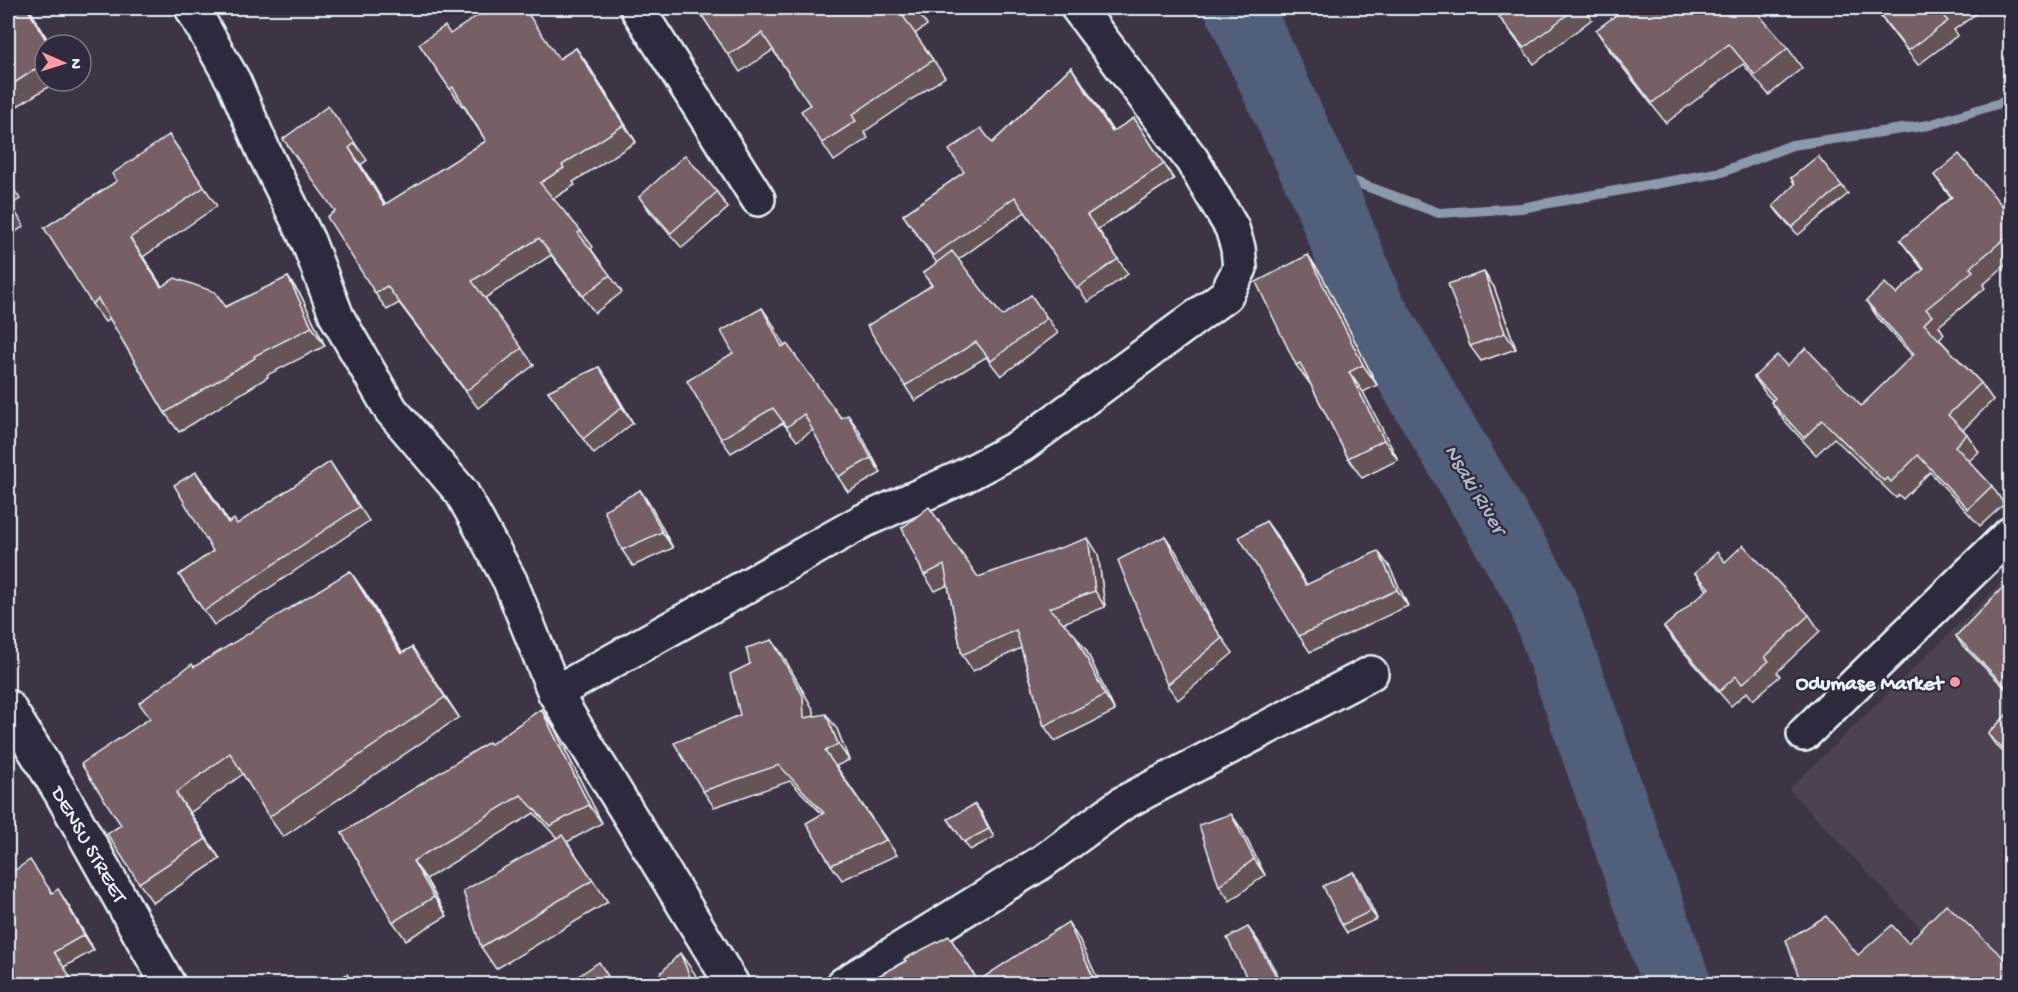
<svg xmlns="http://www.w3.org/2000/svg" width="2018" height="992" viewBox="0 0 2018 992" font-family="'Gochi Hand',sans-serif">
<rect width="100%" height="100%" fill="#3d3545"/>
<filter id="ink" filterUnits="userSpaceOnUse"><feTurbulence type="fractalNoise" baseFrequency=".0167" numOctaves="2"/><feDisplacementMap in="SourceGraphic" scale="12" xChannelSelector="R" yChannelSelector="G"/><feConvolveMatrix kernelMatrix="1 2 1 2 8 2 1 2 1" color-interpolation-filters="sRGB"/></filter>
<g filter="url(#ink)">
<path fill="#4e424f" d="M2010,575V984L1932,941L1789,789Z"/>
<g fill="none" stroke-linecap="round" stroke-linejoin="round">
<path stroke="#8d99ac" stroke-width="10" d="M1312,166L1439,213L1521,208L1722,172L1792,145L1929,125L2010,100"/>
<path stroke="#515f7a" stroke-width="68" d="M1239,8L1327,198L1370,307L1541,597L1677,984"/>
<defs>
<g id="minor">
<path d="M192,8L234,82L264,152L308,241L337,317L391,410L462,493L510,581L555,693L732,984"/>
<path d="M637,8L758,199"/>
<path d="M555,693L863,521L962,477L1022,445L1226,295L1240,268L1238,248L1232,228L1192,160L1078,8"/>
<path d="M8,707L60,791L168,984"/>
<path d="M1804,734L2010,534"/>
<path d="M844,984L1042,862L1123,803L1371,673"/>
</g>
</defs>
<use href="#minor" stroke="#e8f1f8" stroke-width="38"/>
<use href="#minor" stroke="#2f2a3d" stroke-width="33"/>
</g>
<g fill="#655257" stroke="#e8f1f8" stroke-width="1.5">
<path d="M8,8L45,45V81H58L8,112Z"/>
<path d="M697,8H915L927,25L915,34L945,77L864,132L868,138L834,161L822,143L810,105L773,50L740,72Z"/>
<path d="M1497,8H1584L1592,19L1534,64L1499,17L1502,15Z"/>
<path d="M1874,8H1984L1954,30L1958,35L1918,65Z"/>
<path d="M1689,11L1788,48L1802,68L1769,95L1743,64L1666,123L1610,51L1596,30Z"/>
<path d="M450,34L559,59L576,48L588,65L636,142L573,182L575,185L553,199L581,231L593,247L591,249L622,292L595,313L551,255L485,298L534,365L478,408L399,303L387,310L375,293L335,211L328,106L367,160L361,165L385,205L486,141L463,105L462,106L419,44Z"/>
<path d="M1071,67L1113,132L1134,118L1174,179L1098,229L1128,274L1088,302L1025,212L958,260L1002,316L1031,295L1058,333L1001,376L986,357L915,401L905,386L932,286L923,273L937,263L903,215L964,172L992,143Z"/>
<path d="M169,135L217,206L143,257L162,287L215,292L226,307L288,277L301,296L325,346L267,375L268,377L179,432L165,413L110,319L105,322L92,304L117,181Z"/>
<path d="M1934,175L2010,215V261L1983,285L1985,288L1939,326L1944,334L1939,339L1981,383L1993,400L1963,430L1967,434L1979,452L1969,461L1992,486L2004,504L1980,526L1930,472L1903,499L1899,495L1896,498L1834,438L1816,455L1783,419L1771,402L1772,400L1766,394L1754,377L1787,366L1861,406L1913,356L1878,318L1866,301L1896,294L1923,270L1900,240L1951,198Z"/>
<path d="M1791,178L1842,186L1848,194L1798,235L1779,214L1773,206L1795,185Z"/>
<path d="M8,180L20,199L11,205L24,226L8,237Z"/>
<path d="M717,192L728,208L682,248L650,212L639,197Z"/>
<path d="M1308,255L1322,276L1377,385L1363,392L1398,460L1362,478L1348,458L1311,385L1296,365Z"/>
<path d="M1494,287L1516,349L1481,361L1470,346Z"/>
<path d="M762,308L772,323L784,346L841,418L858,429L881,473L848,492L838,477L813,430L797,441L783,423L731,453L721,439L733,353Z"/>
<path d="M599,367L609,382L633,423L594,454L548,391Z"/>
<path d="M330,462L369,521L214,625L179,575L213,551L206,486L229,523L237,524Z"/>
<path d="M640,490L650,505L673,548L633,566L622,550Z"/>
<path d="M902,528L978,577L1098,554L1105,607L1063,623L1086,650L1115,711L1055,741L1044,726L1021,648L973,671L962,655L948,585L935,591L924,575Z"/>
<path d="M1277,536L1307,585L1389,566L1408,606L1310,652L1299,636Z"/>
<path d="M1176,552L1213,625L1233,653L1178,700L1167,685Z"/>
<path d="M1725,562L1809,615L1820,631L1777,672L1780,676L1753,700L1747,692L1731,706L1675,642L1664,627L1707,590L1695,573Z"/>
<path d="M2010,580V693L1962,645L1956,636Z"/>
<path d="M364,591L402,653L412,647L459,717L283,837L269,817L243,774L190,813L220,859L153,903L139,883L121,825L150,718L194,667Z"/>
<path d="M772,640L783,656L814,711V716L837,729L849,760L836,766L897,855L842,880L831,865L822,814L790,781L714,807L703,791L740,715L750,664Z"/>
<path d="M541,709L554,728L602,823L567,842L608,902L496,969L481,947L557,838L534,813L426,879L447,916L406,940L393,922L342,833L491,744Z"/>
<path d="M2010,711V759L1994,743L1988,734Z"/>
<path d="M981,812L994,837L970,850L948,819Z"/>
<path d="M1231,814L1242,830L1265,875L1230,901L1219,886Z"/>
<path d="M1353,872L1359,880L1377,919L1347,933L1342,925Z"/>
<path d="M52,893L68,905L94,950L64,967L8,984Z"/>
<path d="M949,936L978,981L1079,939L1100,984H864Z"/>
</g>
<g fill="#534247" stroke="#e8f1f8" stroke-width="1.5">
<path d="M27,8H29L51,45H49Z"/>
<path d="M576,48L588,65L636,142L624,125Z"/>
<path d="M1071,67L1081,81L1123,147L1112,132Z"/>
<path d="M349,148L361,165L396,222L384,205Z"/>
<path d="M130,238L143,257L174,306L161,287Z"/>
<path d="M1308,255L1322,276L1377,385L1363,365Z"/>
<path d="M1484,272L1494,287L1516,349L1505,333Z"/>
<path d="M288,277L301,296L325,346L312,327Z"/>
<path d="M762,308L772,323L793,361L782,347Z"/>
<path d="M599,367L609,382L633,423L622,407Z"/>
<path d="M1349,372L1363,392L1398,460L1384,440Z"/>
<path d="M848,415L858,429L881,473L871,458Z"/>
<path d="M196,472L206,486L238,537L228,523Z"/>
<path d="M640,490L650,505L673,548L662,532Z"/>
<path d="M1266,521L1277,536L1316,601Z"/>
<path d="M1165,536L1176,552L1214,626L1203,610Z"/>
<path d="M1088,538L1098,554L1105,607L1095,591Z"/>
<path d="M1378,551L1389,566L1408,606L1397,590Z"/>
<path d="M350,571L364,591L415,674L401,654Z"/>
<path d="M1075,635L1086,650L1115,711L1105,695Z"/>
<path d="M772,640L783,656L814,711L815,733L804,718Z"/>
<path d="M412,647L426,667L459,717L445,697Z"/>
<path d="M541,709L554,728L602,823L589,805Z"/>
<path d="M826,714L837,729L849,760L838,744Z"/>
<path d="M176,793L190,813L220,859L206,839Z"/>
<path d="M975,804L981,812L994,837L989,829Z"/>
<path d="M1231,814L1242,830L1265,875L1254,859Z"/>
<path d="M413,861L426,879L447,916L434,897Z"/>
<path d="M1353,872L1359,880L1377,919L1371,911Z"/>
<path d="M58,889L68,905L94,950L84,935Z"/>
<path d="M1068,922L1079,939L1100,984H1098L1093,977Z"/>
<path d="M1248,927L1259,942L1283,984H1281Z"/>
<path d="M680,953L695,974L699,984H693Z"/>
</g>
<g fill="#765f65" stroke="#e8f1f8" stroke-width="1.5">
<path d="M8,8H27L49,45H45V63L8,87Z"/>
<path d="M489,8H524L559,59L576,48L624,125L562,165L564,168L540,183L581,231L578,233L610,275L583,296L539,238L472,281L522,348L466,391L387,286L375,293L327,217L335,211L283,139L328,106L355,143L349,148L384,205L486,141L453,87L450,89L419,44L445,26L450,34Z"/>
<path d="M697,8H915L903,16L933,60L852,115L856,121L822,143L801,111L810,105L762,33L728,55Z"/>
<path d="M1498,8H1576L1524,48L1499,17L1503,14Z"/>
<path d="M1626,8H1687L1689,11L1693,8H1753L1788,48L1755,75L1729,44L1652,103L1596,30Z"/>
<path d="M1875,8H1956L1944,17L1948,21L1908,51Z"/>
<path d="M1071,67L1112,132L1134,118L1164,164L1087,215L1118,259L1077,288L1015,197L933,256L903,215L964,172L949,150L981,128L992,143Z"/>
<path d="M169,135L204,187L130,238L161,287L175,278L215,292L225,307L288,277L312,327L254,356L255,358L165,413L98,299L92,304L44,228L117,181L112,174Z"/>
<path d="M1959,154L2010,215V234L1970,268L1973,271L1926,309L1932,316L1924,324L1981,383L1948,415L1967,434L1955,446L1992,486L1968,509L1918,455L1891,482L1887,478L1884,481L1822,420L1804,438L1771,402L1775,398L1754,377L1777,355L1787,366L1806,348L1861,406L1914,354L1866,301L1885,283L1896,294L1924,269L1900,240L1952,197L1934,175Z"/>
<path d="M685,155L717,192L671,233L639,197Z"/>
<path d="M1818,156L1842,186L1792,227L1773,206L1795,184L1791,178Z"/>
<path d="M8,201L12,208L8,211Z"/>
<path d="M952,251L1002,316L1031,295L1047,318L991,361L976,342L905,386L867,326L932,285L923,273Z"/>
<path d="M1308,255L1363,365L1349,372L1384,440L1348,458L1300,363L1296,365L1256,282Z"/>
<path d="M1484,272L1505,333L1470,346L1448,284Z"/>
<path d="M762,308L782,347L787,344L841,418L848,415L871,458L838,477L804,414L787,427L773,408L721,439L687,381L733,353L721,331Z"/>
<path d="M599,367L622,407L583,439L548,391Z"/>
<path d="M330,462L359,507L204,611L179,575L213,551L174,485L196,472L228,523L234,519L237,524Z"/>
<path d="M640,490L662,532L622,550L604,510Z"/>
<path d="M929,507L978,577L1088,538L1095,591L1049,608L1075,635L1105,695L1044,726L1016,630L962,655L944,565L924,575L902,528Z"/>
<path d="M1266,521L1306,585L1378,551L1397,590L1299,636L1239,537Z"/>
<path d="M1165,536L1203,610L1222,638L1167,685L1118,560Z"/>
<path d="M1743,545L1809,615L1765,657L1769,661L1742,684L1736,676L1720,691L1664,627L1709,588L1695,573L1717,552L1725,562Z"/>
<path d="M350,571L401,654L412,647L445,697L269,817L230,753L176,793L206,839L139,883L107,834L121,825L81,764L150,718L139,703L192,664L194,667Z"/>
<path d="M2010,580V691L1956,636Z"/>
<path d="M772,640L803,696L804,718L826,714L838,744L825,751L886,840L831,865L806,823L824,813L779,765L703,791L674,743L740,715L730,674L750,664L746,648Z"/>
<path d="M541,709L589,805L550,826L521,795L413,861L434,897L393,922L342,833L489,742L491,744Z"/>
<path d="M2010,711V756L1988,734Z"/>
<path d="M975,804L989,829L964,842L948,819Z"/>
<path d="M1231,814L1254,859L1219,886L1199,825Z"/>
<path d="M562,835L593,880L481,947L463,891Z"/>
<path d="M30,860L52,893L58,889L84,935L54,952L75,984H8V875Z"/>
<path d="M1353,872L1371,911L1342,925L1323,886Z"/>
<path d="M1946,904L2010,964V984H1802L1801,983L1786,940L1826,916L1858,955L1892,925L1908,943Z"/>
<path d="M1068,922L1093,977L1079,984H864L906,961L904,959L949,936L978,981Z"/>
<path d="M1248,927L1281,984H1250L1227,938Z"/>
<path d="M680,953L693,984H650Z"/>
<path d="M599,962L613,984H567Z"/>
<path d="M347,974L353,984H329Z"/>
</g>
</g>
<circle fill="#ff9aa2" stroke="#2f2a3d" stroke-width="2" cx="1955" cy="682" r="6"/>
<g text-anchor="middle" stroke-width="4.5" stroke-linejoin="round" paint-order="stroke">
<g font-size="21" font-weight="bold" fill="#e8f1f8" stroke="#2f2a3d" text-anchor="end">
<text x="1943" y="689">Odumase Market</text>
</g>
<g font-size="21" fill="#e8f1f8" stroke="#2f2a3d">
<text transform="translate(90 844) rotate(60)" y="7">DENSU STREET</text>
</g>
<g font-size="22" font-style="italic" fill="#acb7c6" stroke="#2f2a3d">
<text transform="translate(1477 488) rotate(59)" y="8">Nsaki River</text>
</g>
</g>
<rect width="2018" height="992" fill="none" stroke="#2f2a3d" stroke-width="30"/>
<rect x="15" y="15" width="1988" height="962" fill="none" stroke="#e8f1f8" stroke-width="2" filter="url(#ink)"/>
<g transform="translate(63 63) rotate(93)"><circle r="28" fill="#2f2a3d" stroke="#797a88" stroke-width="1.5"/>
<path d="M0-4.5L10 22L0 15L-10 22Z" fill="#ff9aa2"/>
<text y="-9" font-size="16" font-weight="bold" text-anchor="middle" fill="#e8f1f8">N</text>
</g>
</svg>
